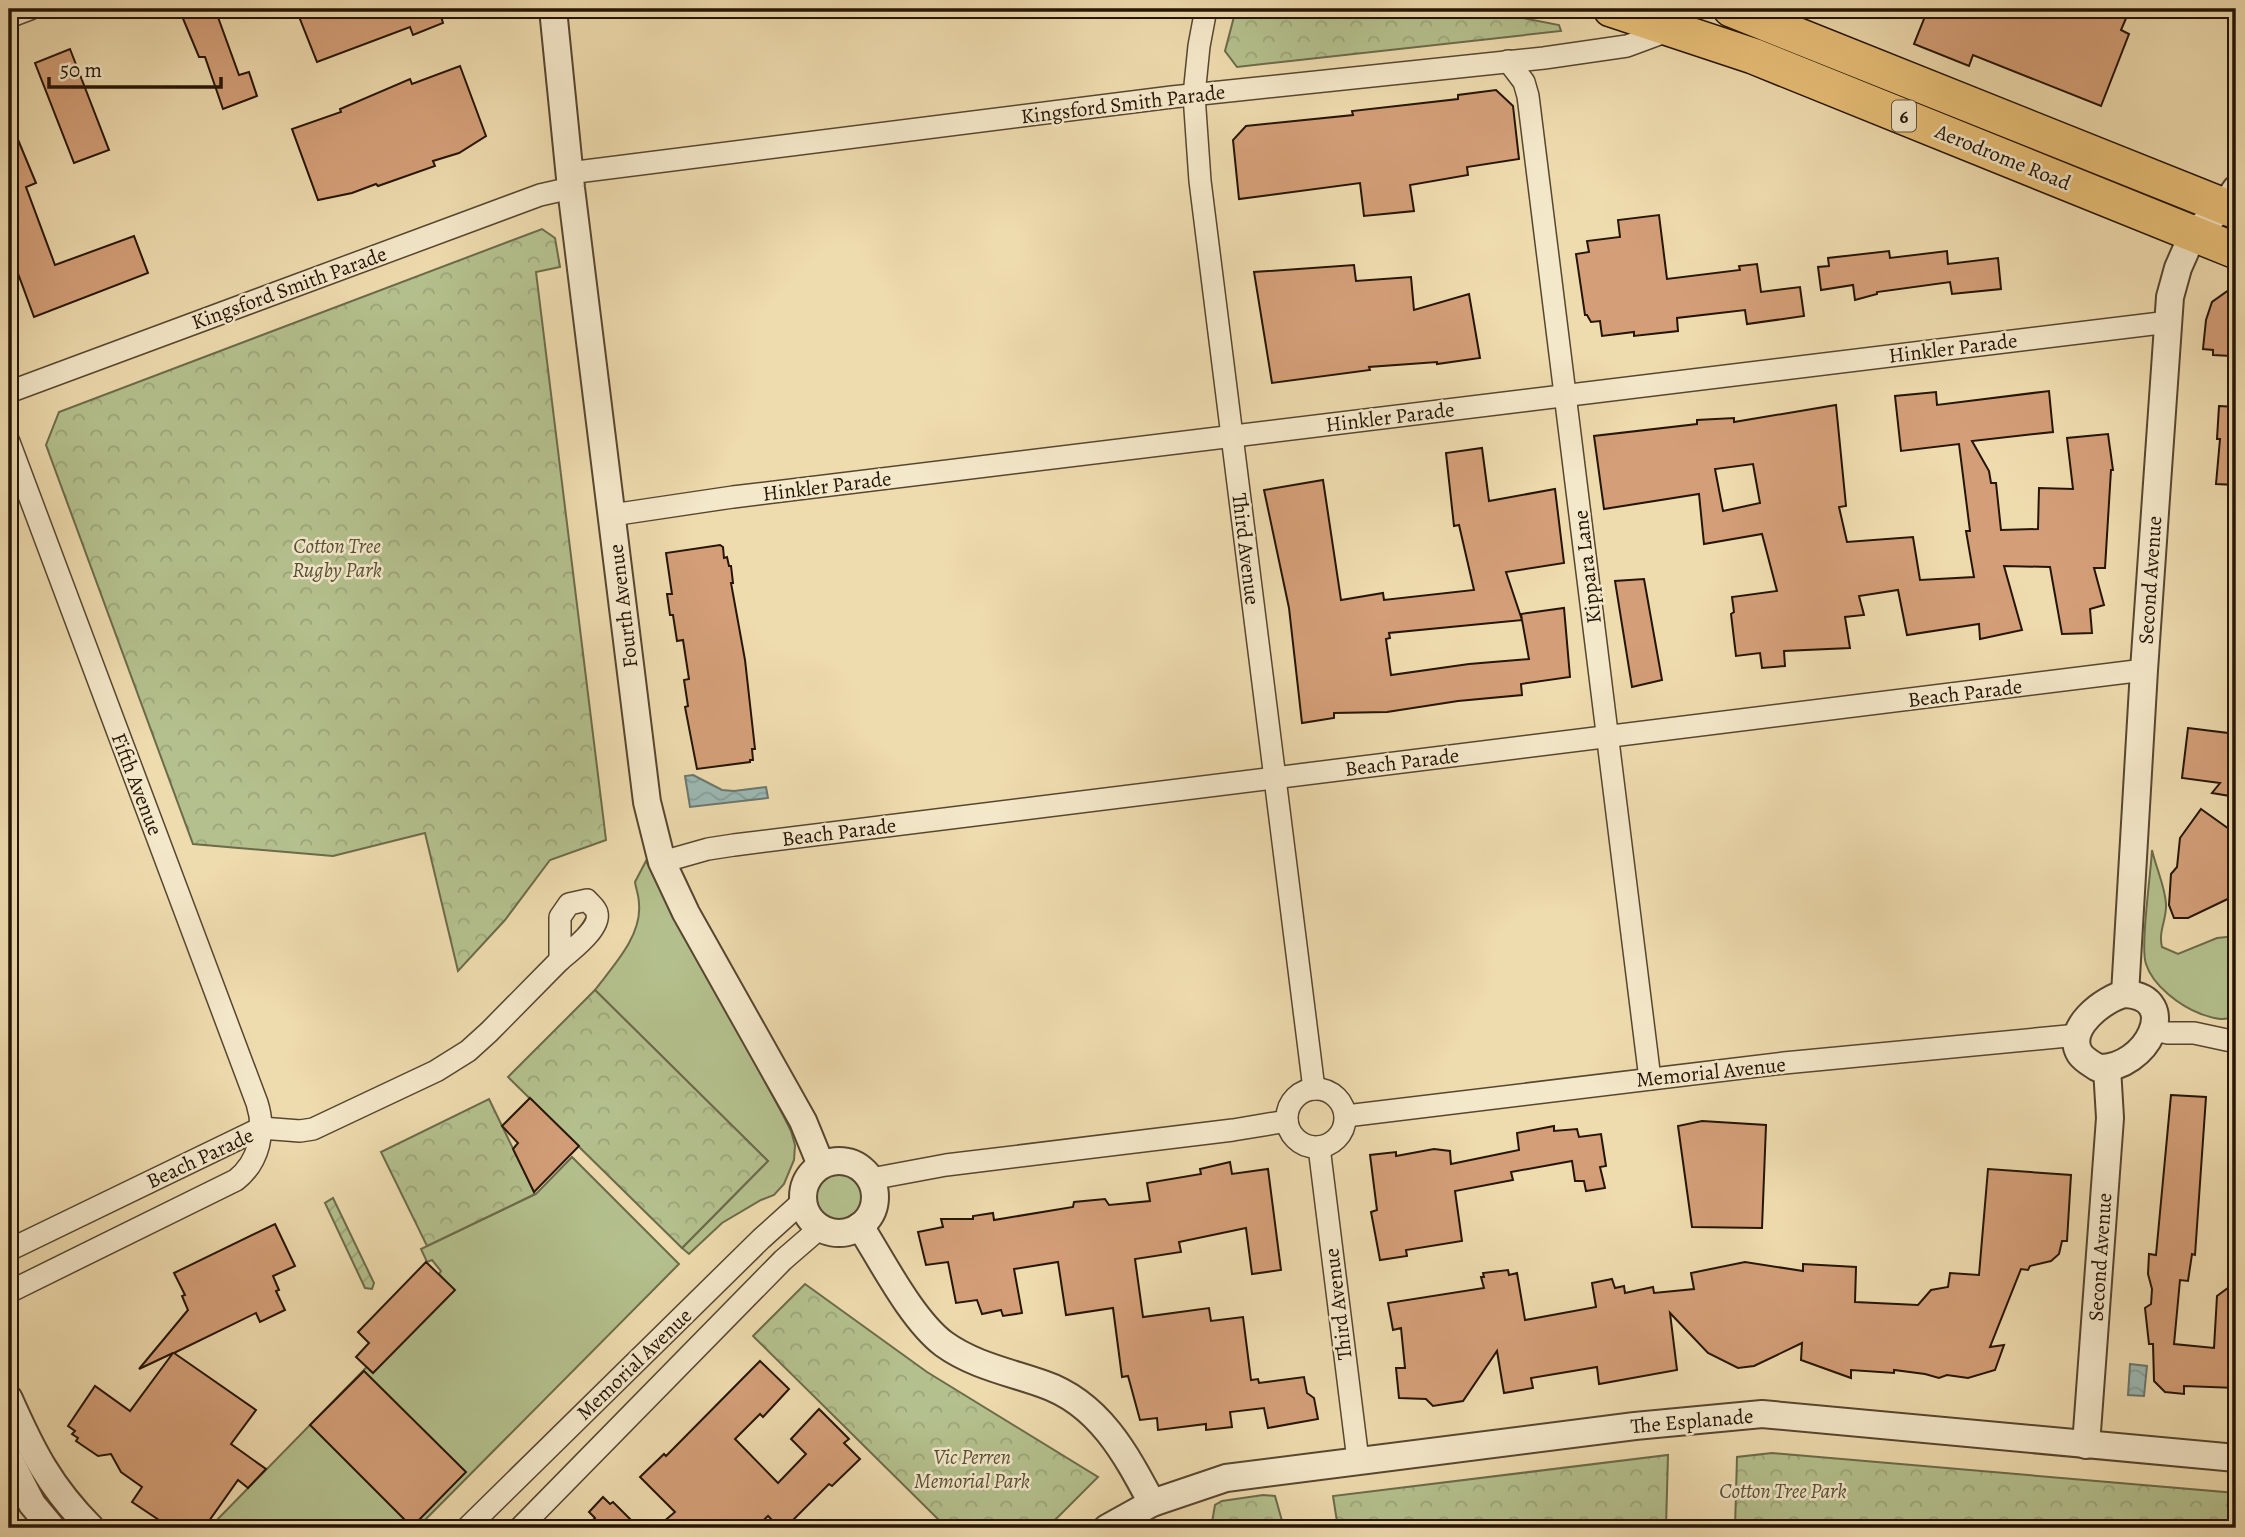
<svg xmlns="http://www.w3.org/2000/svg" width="2245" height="1537" viewBox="0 0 2245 1537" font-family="Alegreya,serif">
<defs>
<pattern id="park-crowns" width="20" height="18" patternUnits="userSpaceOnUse" patternTransform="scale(1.75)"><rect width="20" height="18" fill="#b4c18e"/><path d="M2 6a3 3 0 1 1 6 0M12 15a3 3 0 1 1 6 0" fill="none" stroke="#9ba579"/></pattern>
<pattern id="garden-furrows" width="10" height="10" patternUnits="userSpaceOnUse" patternTransform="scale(1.75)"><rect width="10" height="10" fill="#b4c18e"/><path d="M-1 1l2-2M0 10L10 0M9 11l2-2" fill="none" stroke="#9ba579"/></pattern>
<pattern id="water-waves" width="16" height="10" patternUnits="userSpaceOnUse" patternTransform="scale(1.75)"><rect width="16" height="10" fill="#9cb9b4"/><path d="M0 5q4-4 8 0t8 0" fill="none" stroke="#869e99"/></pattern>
</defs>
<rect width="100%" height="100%" fill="#eedbae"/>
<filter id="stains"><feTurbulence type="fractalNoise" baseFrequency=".00286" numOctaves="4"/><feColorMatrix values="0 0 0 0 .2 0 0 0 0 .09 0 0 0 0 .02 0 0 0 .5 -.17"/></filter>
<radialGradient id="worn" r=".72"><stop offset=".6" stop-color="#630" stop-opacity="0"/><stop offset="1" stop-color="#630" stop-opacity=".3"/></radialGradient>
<g fill="#b4c18e" stroke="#6c6b4a" stroke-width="2">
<path d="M2152,850C2156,868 2165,886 2166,904C2167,919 2158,931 2162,947L2178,954L2217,938L2236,936V1014C2226,1023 2213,1018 2201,1014C2180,1006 2153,986 2146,964C2140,947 2151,873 2152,850Z"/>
<path d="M646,861L783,1115L791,1131L795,1145L794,1160L784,1184L774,1195L761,1200L722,1223L689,1254L682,1248L768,1161L595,990C613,966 642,936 639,904C639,896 636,889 635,882Z"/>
<path d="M572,1157L679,1264L417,1528H213L211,1526L448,1284L439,1274L441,1271L432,1260L427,1262L421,1249L536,1194Z"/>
<circle cx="839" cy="1196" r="26"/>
</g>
<g fill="url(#park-crowns)" stroke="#6c6b4a" stroke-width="2">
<path d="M1236,9H1477L1559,25L1561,31L1237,67L1225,51Z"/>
<path d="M542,229L555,238L560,267L536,272L606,840L550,860L505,920L458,971L425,833L333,856L193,844L46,445L59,412Z"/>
<path d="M595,990L768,1161L682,1248L508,1077Z"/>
<path d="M489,1099L535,1194L427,1246L381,1152Z"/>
<path d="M805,1284L927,1372L1098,1477L1047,1528H947L753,1336Z"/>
<path d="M1772,1453L2236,1493V1528H1735L1737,1457Z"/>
<path d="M1668,1455L1666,1528H1338L1333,1496Z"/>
<path d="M1263,1495L1275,1496L1284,1528H1211L1215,1505L1222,1501Z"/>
</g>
<path fill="url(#garden-furrows)" stroke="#6c6b4a" stroke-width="2" d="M333,1198L374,1283L372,1289L365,1288L325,1203Z"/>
<g fill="url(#water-waves)" stroke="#6c776e" stroke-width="2">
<path d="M693,775L722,790L734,791L766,787L768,798L690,807L685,776Z"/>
<path d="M2130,1364L2147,1366L2144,1396L2128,1395Z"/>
</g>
<g fill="#d49f78" stroke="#251506" stroke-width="2" fill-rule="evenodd">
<path d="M179,9H215L239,75L249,72L257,96L223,109L205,57H199Z"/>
<path d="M296,9H454V10L441,16L443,23L413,35L410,27L317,62Z"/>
<path d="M1928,9H2130L2121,30L2129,34L2101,106L1973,55L1969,66L1914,44Z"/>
<path d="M70,49L109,150L74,163L35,63Z"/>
<path d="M460,66L486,136L459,153L433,161L435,166L378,186L376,184L352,193L318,200L292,129L341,112L340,109L410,79L412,84Z"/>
<path d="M1496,90L1513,106L1519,159L1467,167L1468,175L1410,185L1414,211L1364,216L1360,183L1239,199L1233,140L1246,126L1353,115L1352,111L1458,99V95Z"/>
<path d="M9,118L36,183L26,187L55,265L134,236L148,273L34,317L9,249Z"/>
<path d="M1659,215L1667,279L1740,270L1739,266L1757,264L1761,292L1800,287L1804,316L1747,324L1745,310L1677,318L1678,331L1634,336V332L1602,336L1600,321L1591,322L1587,315H1585L1576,254L1589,252L1587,241L1620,237L1618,220Z"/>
<path d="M1889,251L1890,258L1947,251L1948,264L1998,258L2001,289L1952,294L1950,282L1877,292V294L1855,300L1853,285L1821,290L1818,267L1829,266L1828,258Z"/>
<path d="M1354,265L1356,281L1411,277L1414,310L1469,294L1480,358L1437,364V362L1369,367L1370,370L1272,383L1254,272Z"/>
<path d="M2236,285V338H2232L2231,356L2213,355V350L2203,349L2206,320L2212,302Z"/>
<path d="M2049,391L2053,432L1972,441L1989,471L1991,483H1996L2001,530L2038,529L2039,488L2073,489L2067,438L2108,434L2113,470H2111L2105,568H2094L2104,605L2090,609L2092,633L2062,634L2050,567L2004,566L2022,630L1980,639L1979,624L1907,635L1898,590L1859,596L1864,615L1845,617L1850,648L1784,651L1785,666L1762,668L1760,653L1736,656L1731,614L1734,612L1732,597L1777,591L1762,534L1704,544L1699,494L1604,509L1594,436L1697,424V420L1734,418V422L1836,405L1846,506L1839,507L1847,542L1913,537L1920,580L1974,577L1966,531H1970L1959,444L1901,451L1895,396L1936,392L1937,405ZM1753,464L1760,503L1723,511L1715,469Z"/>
<path d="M2219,406L2236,407V485L2216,484L2220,439H2217Z"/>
<path d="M1482,448L1489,501L1555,489L1564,563L1506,572L1522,620L1521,614L1564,608L1570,677L1521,684L1522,695L1458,701L1387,712L1334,713V718L1302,723L1289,608L1264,490L1323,480L1341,600L1383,593L1384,600L1474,590L1459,525L1454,526L1446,453ZM1522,620L1529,659L1469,664L1391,675L1386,639L1390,638L1389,633Z"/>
<path d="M720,545L723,547L724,558L727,557L729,566H731L733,583H731L745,660L755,749H752L753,760H750V762L697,769L685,707L688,706L684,680L689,679L683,640L677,641L673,615H670L667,594H672L666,553Z"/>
<path d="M1644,579L1662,680L1632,687L1615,581Z"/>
<path d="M2188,728L2236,734V797L2212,793L2220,783L2182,778Z"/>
<path d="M2201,809L2236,834V895L2188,918H2174L2169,905L2171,874L2177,867L2180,838Z"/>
<path d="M2171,1095L2206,1097L2195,1255L2192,1254L2188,1281L2180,1280L2174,1344L2214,1348L2217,1296L2236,1282V1388L2184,1386V1394L2165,1392L2154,1381L2153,1344H2149L2145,1308L2151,1304L2152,1289L2148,1274L2149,1254L2156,1255Z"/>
<path d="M530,1098L579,1146L534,1192L513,1149L518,1143L502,1126Z"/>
<path d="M1702,1121L1766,1125L1762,1228L1692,1227L1678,1126Z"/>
<path d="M1554,1126V1131L1577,1129L1579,1137L1601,1134L1606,1166L1600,1167L1605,1188L1586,1191L1584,1181H1575L1572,1161L1511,1172L1513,1180L1455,1191L1462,1241L1406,1250L1407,1256L1380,1260L1371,1212L1377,1210L1370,1155L1396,1152V1156L1434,1149L1450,1151L1451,1164L1519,1150L1517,1133Z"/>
<path d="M1230,1162L1232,1174L1268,1169L1281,1270L1252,1274L1246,1228L1179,1242L1181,1252L1135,1259L1143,1317L1209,1308L1211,1321L1243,1317L1251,1380L1258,1379L1259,1383L1304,1377L1307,1393L1314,1398L1318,1419L1268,1428L1264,1408L1230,1412L1232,1427L1206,1430V1424L1158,1430L1157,1418L1140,1420L1128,1376L1122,1377L1113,1308L1066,1315L1058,1262L1014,1269L1022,1313L1003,1316L1001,1310L982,1314L977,1300L956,1303L948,1262L926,1265L918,1232L943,1227L941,1219H973V1216L993,1213L994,1220L1073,1207L1074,1202L1105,1199L1109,1205L1150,1201L1147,1183L1201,1174L1200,1169Z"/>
<path d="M1988,1169L2071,1175L2067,1241H2062L2059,1254L2051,1261L2030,1266L2028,1270L2021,1269L1990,1347L2004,1345L1995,1370L1968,1378L1947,1375L1939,1378L1925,1374L1894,1370V1373L1851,1370V1378L1801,1360L1802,1343L1754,1366L1738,1368L1708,1353L1670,1313L1677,1370L1599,1384L1597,1367L1531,1378L1533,1388L1504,1393L1497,1351L1463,1401L1433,1406L1426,1399L1399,1398L1396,1368H1405L1401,1328L1393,1330L1388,1303L1484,1288L1481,1277H1484L1483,1273L1508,1270L1509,1275L1517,1273L1525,1320L1596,1307L1592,1283L1612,1279L1615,1288L1624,1286L1625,1293L1653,1287L1654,1293L1694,1289L1691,1273L1745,1262L1803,1271V1264L1856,1267L1855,1302L1918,1305L1931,1290L1948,1287L1950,1273L1979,1275Z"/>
<path d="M275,1224L295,1266L273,1276L279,1290L276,1291L285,1310L260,1322L256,1313L174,1353L256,1410L231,1444L266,1469L248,1488L238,1480L204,1528H171L132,1502L142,1487L121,1472L111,1454L98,1456L76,1441L78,1438L72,1434L75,1431L68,1426L95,1386L130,1411L173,1353L139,1369L188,1310L182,1296L185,1295L174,1273Z"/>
<path d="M426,1262L455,1290L373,1373L356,1357L369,1343L358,1332Z"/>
<path d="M760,1361L789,1389L763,1417L760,1414L735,1439L778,1483L806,1454L791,1439L819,1409L849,1439L844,1443L860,1459L832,1486L829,1484L785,1528H780L768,1516L755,1528H656L675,1512L640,1477L664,1454L666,1456Z"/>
<path d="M364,1371L466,1472L412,1527L310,1425Z"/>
<path d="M603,1497L610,1504L613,1502L639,1528H585L595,1518L589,1512Z"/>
</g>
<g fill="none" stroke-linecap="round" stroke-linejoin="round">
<defs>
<g id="minor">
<path d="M1206,9L1199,46L1194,95L1200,181L1314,1089"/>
<path d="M9,17L30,9"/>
<path d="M1508,61L1524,82L1528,96L1650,1079"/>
<path d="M569,173L1172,97L1544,58L1627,46L1673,29"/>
<path d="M9,392L540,195L571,188"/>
<path d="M9,442L257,1103C266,1131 259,1162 236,1180L9,1292"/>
<path d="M612,515L733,497L2169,322"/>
<path d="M662,862L708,849L734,845L2144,670"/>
<path d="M587,900C590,904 596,908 597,913C601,928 571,951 560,960V917L569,904Z"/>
<path d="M2153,1030L2168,1033H2194L2236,1042"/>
<circle cx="1316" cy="1118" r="29"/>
<path d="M1346,1116L1784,1063L2078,1035"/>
<path d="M261,1128L300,1131L313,1129L436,1071L468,1051L489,1032L560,960"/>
<path d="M1319,1147L1358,1460"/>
<path d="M871,1179L946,1165L1233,1130L1287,1121"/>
<path d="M9,1250L261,1128"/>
<path d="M467,1528L761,1239L802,1202"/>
<path d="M520,1528L783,1260L820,1228"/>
</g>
<g id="tertiary">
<path d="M553,9L571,188L647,802L662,862L686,913L803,1121L821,1165"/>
<path d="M2125,994L2144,670L2170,297L2178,268L2193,234L2224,206L2236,189"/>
<path d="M2125,994C2183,997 2147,1070 2098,1068C2092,1064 2084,1060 2080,1054C2064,1029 2104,998 2125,994Z"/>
<circle cx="839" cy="1197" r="36"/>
<path d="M860,1226C882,1261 912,1320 944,1344C973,1365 1009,1372 1043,1384C1099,1403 1126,1454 1152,1503"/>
<path d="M9,1399C32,1451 50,1487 91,1528"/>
<path d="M2086,1445L2110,1118L2107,1068"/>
<path d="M9,1459L32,1504L52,1528"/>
<path d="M1107,1528L1152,1503L1226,1478L1635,1426L1762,1414L2236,1458"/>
</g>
<g id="primary">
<path d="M1611,9L1753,56L2236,251"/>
<path d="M1731,9L2236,211"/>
</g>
</defs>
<use href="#minor" stroke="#574630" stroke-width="24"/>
<use href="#tertiary" stroke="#574630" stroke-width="30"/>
<use href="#primary" stroke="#251506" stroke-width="38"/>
<use href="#minor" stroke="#f4e8ca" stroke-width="21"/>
<use href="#tertiary" stroke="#f4e8ca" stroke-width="26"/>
<use href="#primary" stroke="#e7be77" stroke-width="35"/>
</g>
<g text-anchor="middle" stroke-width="5" stroke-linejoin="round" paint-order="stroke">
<rect fill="#f4e8ca" stroke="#635441" stroke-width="2" x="1892" y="100.5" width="24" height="31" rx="5"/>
<g font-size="19" font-weight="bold" fill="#251506">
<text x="1904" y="123">6</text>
</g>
<g font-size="21" fill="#251506" stroke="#f4e8ca">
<text transform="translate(1123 104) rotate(-7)" y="7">Kingsford Smith Parade</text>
<text transform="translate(2003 157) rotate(22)" y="7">Aerodrome Road</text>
<text transform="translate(289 288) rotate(-20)" y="7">Kingsford Smith Parade</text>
<text transform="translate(1953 348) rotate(-7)" y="7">Hinkler Parade</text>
<text transform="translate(1390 417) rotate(-7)" y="7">Hinkler Parade</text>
<text transform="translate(827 486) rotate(-7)" y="7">Hinkler Parade</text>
<text transform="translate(1246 549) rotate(83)" y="7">Third Avenue</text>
<text transform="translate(1587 567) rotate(-97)" y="7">Kippara Lane</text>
<text transform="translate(2150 580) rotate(-86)" y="7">Second Avenue</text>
<text transform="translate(623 606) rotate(-97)" y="7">Fourth Avenue</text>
<text transform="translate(1965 693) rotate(-7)" y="7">Beach Parade</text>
<text transform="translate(1402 762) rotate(-7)" y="7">Beach Parade</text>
<text transform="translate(137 784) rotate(69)" y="7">Fifth Avenue</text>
<text transform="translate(839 832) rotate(-7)" y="7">Beach Parade</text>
<text transform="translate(1711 1072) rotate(-6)" y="7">Memorial Avenue</text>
<text transform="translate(200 1158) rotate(-25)" y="7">Beach Parade</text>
<text transform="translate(2100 1257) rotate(-86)" y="7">Second Avenue</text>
<text transform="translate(1338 1304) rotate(-97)" y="7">Third Avenue</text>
<text transform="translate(634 1364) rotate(-44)" y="7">Memorial Avenue</text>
<text transform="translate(1692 1421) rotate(-5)" y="7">The Esplanade</text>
</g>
<g font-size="21" font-style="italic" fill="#575136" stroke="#f4e8ca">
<text x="337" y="553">Cotton Tree<tspan x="337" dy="24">Rugby Park</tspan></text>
<text x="972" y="1464">Vic Perren<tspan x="972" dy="24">Memorial Park</tspan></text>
<text x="1783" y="1498">Cotton Tree Park</text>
</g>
</g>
<rect width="2245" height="1537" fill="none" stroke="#eedbae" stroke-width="35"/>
<rect x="10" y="10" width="2224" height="1516" fill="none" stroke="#251506" stroke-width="3.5"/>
<rect x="18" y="18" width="2210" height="1502" fill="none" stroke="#251506" stroke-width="2"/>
<path d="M49 77v10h172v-10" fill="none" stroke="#251506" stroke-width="3.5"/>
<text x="60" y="77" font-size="21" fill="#251506" stroke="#f4e8ca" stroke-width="5" paint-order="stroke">50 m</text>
<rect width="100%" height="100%" filter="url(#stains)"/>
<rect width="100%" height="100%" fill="url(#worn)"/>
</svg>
